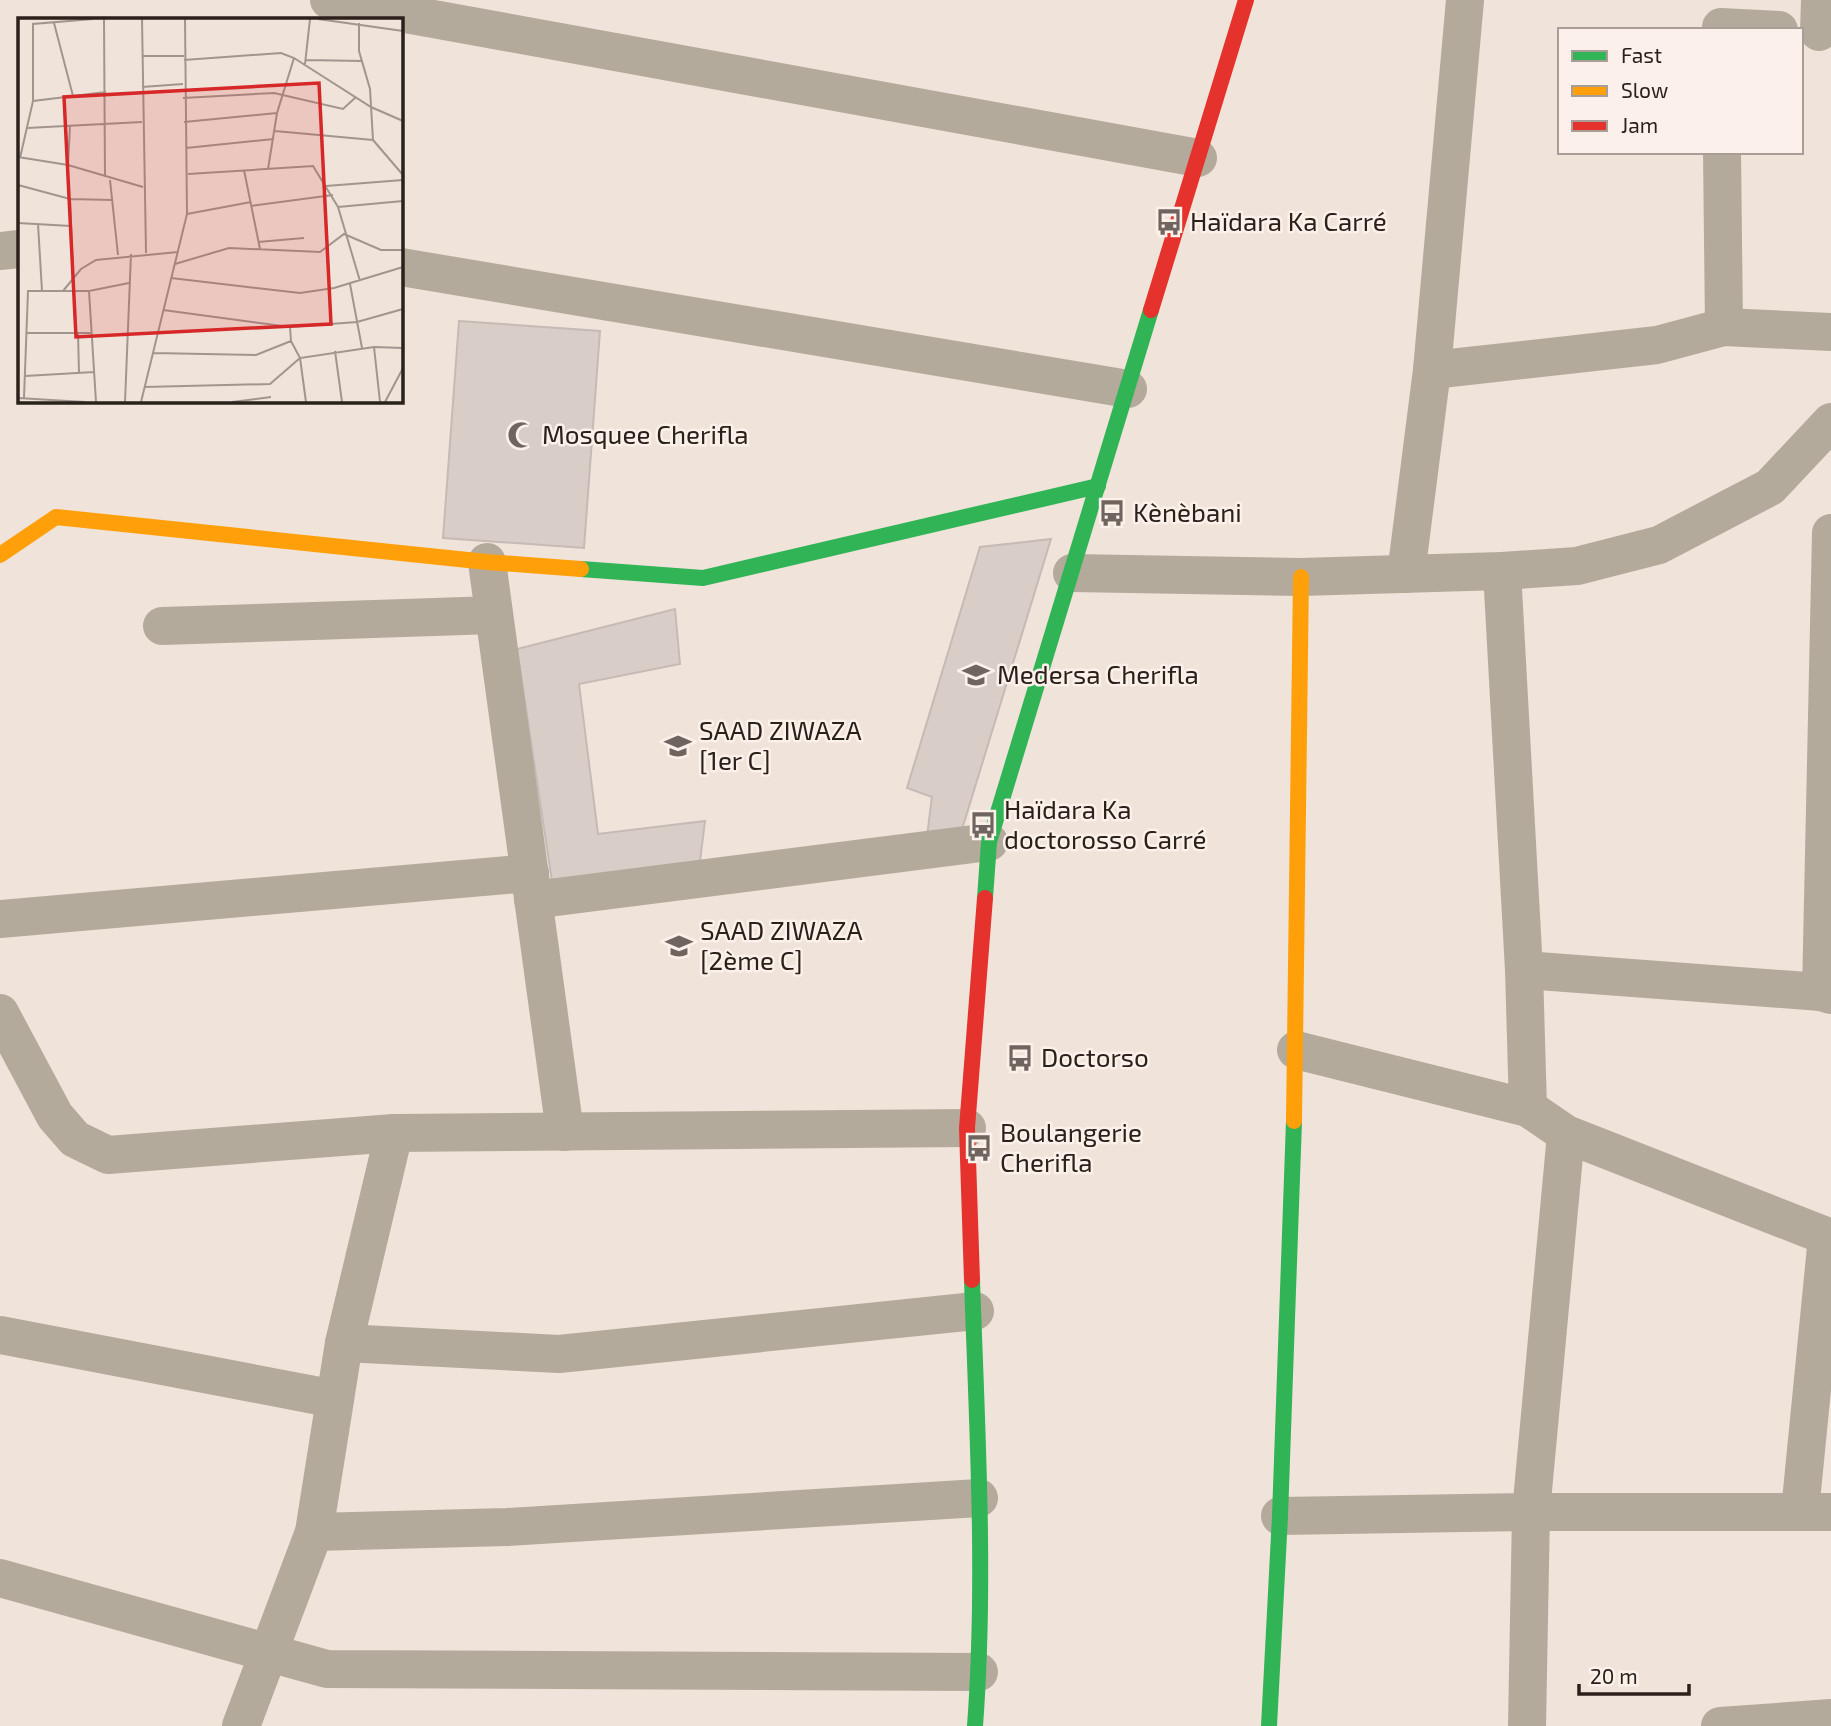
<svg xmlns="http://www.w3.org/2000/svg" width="1831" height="1726" viewBox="0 0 1831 1726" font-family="'Exo 2',sans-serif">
<rect width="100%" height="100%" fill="#f0e3da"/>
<g fill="#d9cdc8" stroke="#c5bab5" stroke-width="2">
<path d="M459,321L600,331L584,548L443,538Z"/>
<path d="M1051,539L960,836H927L932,797L907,788L980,547Z"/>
<path d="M675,609L680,664L579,684L598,834L705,821L699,869L553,888L517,649Z"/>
</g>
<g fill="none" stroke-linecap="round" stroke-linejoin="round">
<g stroke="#b4aa9c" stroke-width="38">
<path d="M329,0L1198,158"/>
<path d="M1721,27L1779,30"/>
<path d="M1819,32L1820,0"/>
<path d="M1722,152L1724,327"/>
<path d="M0,251L19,249"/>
<path d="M401,267L1128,389"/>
<path d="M1432,370L1657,345L1724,327L1831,332"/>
<path d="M487,562L565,1132"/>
<path d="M1502,571L1524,970L1528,1108"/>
<path d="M1072,573L1301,577L1502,571L1577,566L1659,545L1770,487L1831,422"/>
<path d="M1406,574L1432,370L1465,0"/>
<path d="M162,626L494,615"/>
<path d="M533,900L989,842"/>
<path d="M0,919L530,873"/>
<path d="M1524,970L1821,992L1831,995"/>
<path d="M1821,992L1831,533"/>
<path d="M0,1013L55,1116L75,1139L108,1155L394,1133L967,1128"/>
<path d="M1296,1050L1528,1108L1566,1134L1831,1238"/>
<path d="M0,1335L335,1399"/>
<path d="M344,1343L559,1354L975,1311"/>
<path d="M1800,1511L1827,1237"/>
<path d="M1280,1516L1531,1512H1831"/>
<path d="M314,1532L507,1527L979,1498"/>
<path d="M0,1578L327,1669L979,1672"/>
<path d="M241,1726L314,1532L344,1343L394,1133"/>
<path d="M1527,1726L1531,1512L1566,1134"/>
<path d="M1720,1726L1831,1718"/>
</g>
<g stroke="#30b455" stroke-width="16">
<path d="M581,569L703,578L1098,486"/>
<path d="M985,898L989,842L1151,310"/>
<path d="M972,1280C977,1428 986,1578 975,1726"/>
<path d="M1269,1726L1280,1516L1294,1121"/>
</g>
<g stroke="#ff9f0a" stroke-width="16">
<path d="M0,555L56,517L487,562L581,569"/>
<path d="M1294,1121L1301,577"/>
</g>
<g stroke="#e5322d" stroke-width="16">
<path d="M1151,310L1246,0"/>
<path d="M972,1280L967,1128L985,898"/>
</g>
</g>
<defs>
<symbol id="bus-bare" viewBox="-9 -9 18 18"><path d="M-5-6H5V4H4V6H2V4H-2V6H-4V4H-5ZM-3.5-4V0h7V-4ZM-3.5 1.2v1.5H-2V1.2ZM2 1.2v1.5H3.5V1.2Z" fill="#6f655e" stroke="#fcf1ea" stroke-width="2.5" paint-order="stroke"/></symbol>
<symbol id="mosque-bare" viewBox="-9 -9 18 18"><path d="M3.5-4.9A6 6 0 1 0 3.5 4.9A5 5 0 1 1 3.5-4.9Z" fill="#6f655e" stroke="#fcf1ea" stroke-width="2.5" paint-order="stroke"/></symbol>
<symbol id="school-bare" viewBox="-9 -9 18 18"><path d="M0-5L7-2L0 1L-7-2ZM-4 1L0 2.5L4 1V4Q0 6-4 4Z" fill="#6f655e" stroke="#fcf1ea" stroke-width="2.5" paint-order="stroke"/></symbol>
</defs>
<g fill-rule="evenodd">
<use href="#bus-bare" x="1150" y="203" width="38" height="38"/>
<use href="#mosque-bare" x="502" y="416" width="38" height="38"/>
<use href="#bus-bare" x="1093" y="494" width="38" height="38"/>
<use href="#school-bare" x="957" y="656" width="38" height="38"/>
<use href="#school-bare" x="659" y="727" width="38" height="38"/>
<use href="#bus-bare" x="964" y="806" width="38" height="38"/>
<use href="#school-bare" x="660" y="927" width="38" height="38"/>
<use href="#bus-bare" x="1001" y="1039" width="38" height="38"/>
<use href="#bus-bare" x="960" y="1129" width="38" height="38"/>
</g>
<g text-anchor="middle" stroke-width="5" stroke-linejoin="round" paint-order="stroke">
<g font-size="26" fill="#2a211b" stroke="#fcf1ea" text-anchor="start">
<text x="1190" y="231">Haïdara Ka Carré</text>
<text x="542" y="444">Mosquee Cherifla</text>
<text x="1133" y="522">Kènèbani</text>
<text x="997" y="684">Medersa Cherifla</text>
<text x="699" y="740">SAAD ZIWAZA<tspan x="699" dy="30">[1er C]</tspan></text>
<text x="1004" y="819">Haïdara Ka<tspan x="1004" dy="30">doctorosso Carré</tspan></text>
<text x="700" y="940">SAAD ZIWAZA<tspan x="700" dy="30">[2ème C]</tspan></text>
<text x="1041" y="1067">Doctorso</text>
<text x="1000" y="1142">Boulangerie<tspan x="1000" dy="30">Cherifla</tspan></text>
</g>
</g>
<g transform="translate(18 18)">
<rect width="385" height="385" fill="#f0e3da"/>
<path fill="none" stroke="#a1958e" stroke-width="2" d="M86,1L87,159M124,1L128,235M300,1L385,13M36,5L55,78M341,5V33L352,71L355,122L385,157M124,38H166M276,40L353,89L385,103M166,42L263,35L276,40L259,95L250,151M288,42L344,43M287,46L292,1M124,69L165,66M165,80L256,75L325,91L338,79M15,83L88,74M166,104L259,95M9,110L124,104M257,113L355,122M168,130L256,121M0,139L50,147L125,169M2,140L15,83V6L75,1M50,147L52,108M226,152L242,231M170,156L295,148L320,189L342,263M92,162L100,237M0,167L52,181L94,182M308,168L385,162M52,181L55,260M233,188L315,177M320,189L385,183M169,196L233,184M0,205L53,208M20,206L24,273M240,224L286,220M157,246L211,230L302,234L326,216L363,232H385M153,260L282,275L316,270L385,249M332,266L344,330M45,273L63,251L78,242L160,234M71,273L78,384M145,292L272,309L339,304L385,291M9,315H73M60,315L61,355M356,329L362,384M317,333L324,384M135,335L238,337L273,323L272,309M7,358L76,354M126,369L252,366L282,340L273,323M0,380L67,384M6,380L10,273H71L111,265M107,384L113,236M123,384L169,196L167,1M214,384L253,379M288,384L282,340L356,329L385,330M367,384L385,350"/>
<path fill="#d62828" fill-opacity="0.15" stroke="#d62828" stroke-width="3.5" d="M301,65L313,306L58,319L46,79Z"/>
<rect width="385" height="385" fill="none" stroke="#2a211b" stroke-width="3.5"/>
</g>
<rect x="1558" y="28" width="245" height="126" fill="#fcf1ea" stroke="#a89e97" stroke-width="2"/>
<rect x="1572" y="51" width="35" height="10" fill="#30b455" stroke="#a89e97" stroke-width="2"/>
<text x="1621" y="63" font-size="21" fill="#2a211b">Fast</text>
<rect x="1572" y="86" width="35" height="10" fill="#ff9f0a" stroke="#a89e97" stroke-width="2"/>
<text x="1621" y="98" font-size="21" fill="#2a211b">Slow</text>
<rect x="1572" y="121" width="35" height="10" fill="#e5322d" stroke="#a89e97" stroke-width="2"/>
<text x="1621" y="133" font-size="21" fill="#2a211b">Jam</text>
<path d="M1579 1684v10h110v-10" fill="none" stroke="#2a211b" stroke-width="3.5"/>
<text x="1590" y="1684" font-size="21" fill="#2a211b" stroke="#fcf1ea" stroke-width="5" paint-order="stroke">20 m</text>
</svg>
